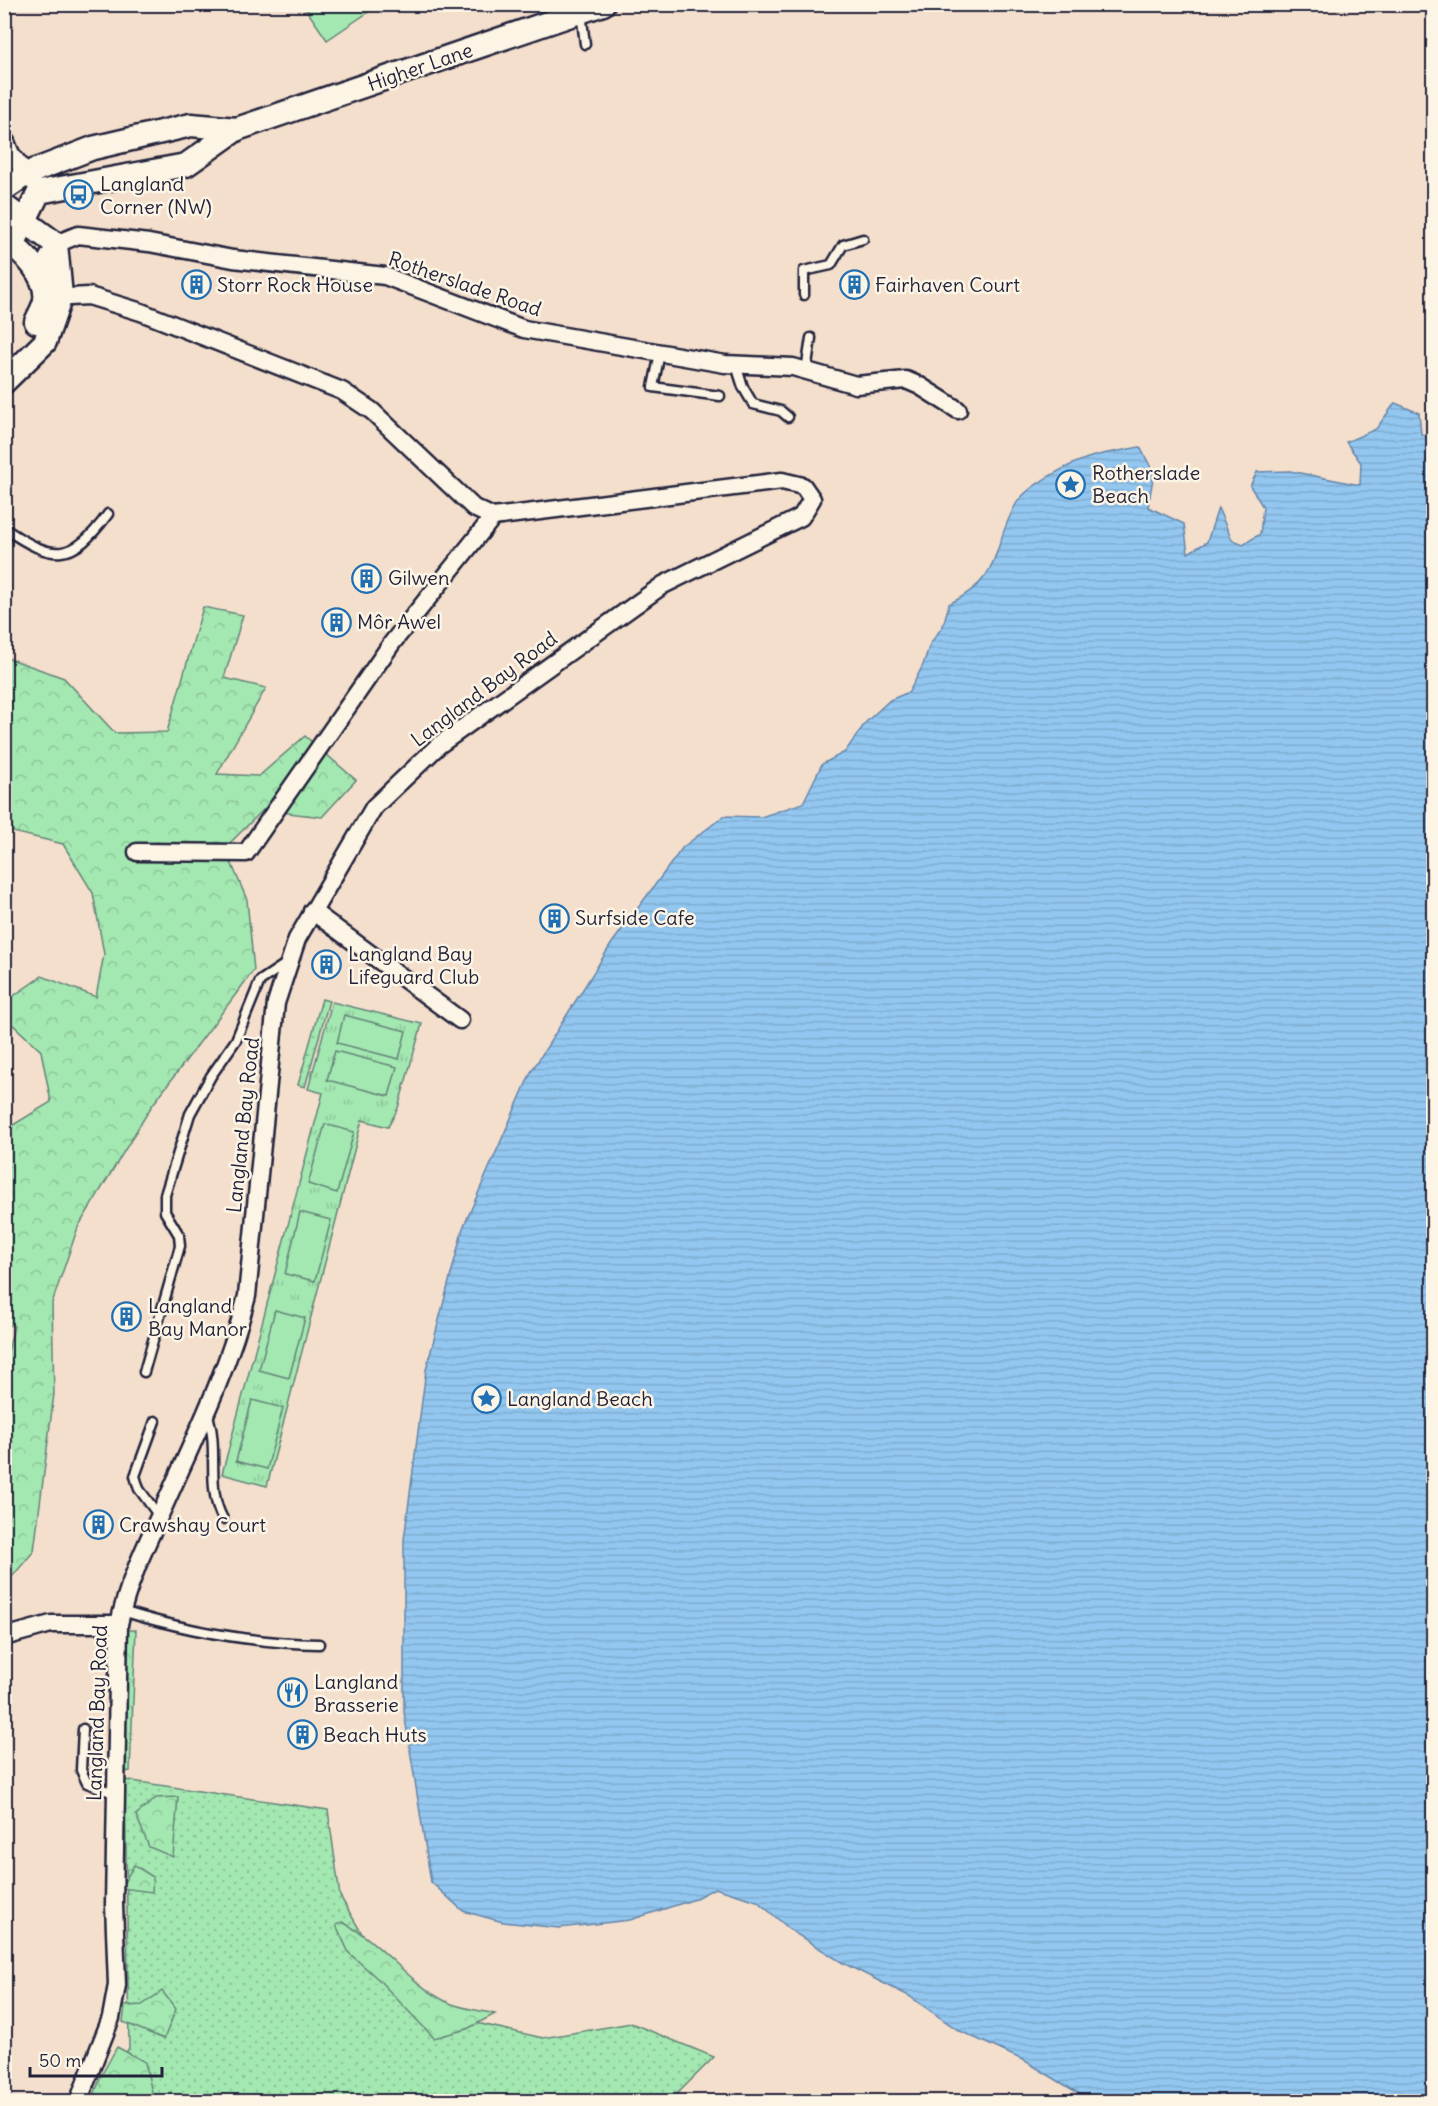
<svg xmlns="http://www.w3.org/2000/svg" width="1438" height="2106" viewBox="0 0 1438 2106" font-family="Delius,sans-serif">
<defs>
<pattern id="grass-dots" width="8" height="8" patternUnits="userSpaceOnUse" patternTransform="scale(1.5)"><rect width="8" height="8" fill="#a3e7b1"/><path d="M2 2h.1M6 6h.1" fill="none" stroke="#8cc699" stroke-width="1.8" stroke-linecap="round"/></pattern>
<pattern id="forest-crowns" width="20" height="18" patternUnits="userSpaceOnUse" patternTransform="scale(1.5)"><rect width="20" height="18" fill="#a3e7b1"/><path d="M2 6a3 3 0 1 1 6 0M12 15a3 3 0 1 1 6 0" fill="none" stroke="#8cc699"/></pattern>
<pattern id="park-tufts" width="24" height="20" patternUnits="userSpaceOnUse" patternTransform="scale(1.5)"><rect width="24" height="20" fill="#a3e7b1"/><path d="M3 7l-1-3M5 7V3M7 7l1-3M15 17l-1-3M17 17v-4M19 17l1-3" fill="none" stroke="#8cc699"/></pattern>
<pattern id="water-rules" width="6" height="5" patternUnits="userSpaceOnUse" patternTransform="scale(1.5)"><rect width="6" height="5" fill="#93c7f0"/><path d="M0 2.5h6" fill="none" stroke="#7eabcf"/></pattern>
</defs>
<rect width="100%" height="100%" fill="#f4dfcd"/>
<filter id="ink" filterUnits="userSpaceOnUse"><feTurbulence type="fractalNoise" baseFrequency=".0167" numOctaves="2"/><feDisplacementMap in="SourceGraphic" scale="12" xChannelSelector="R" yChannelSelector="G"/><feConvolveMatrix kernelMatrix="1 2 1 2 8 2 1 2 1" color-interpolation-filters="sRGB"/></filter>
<g filter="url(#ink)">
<g fill="url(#grass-dots)" stroke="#628476" stroke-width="1.5">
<path d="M322,999L329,1001L305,1087L298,1085Z"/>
<path d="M125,1780L328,1810L340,1896L383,1970L450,2017L543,2038L631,2023L714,2057L670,2101L95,2102L129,2048Z"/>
</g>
<g fill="url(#forest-crowns)" stroke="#628476" stroke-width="1.5">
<path d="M203,607L243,615L224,678L266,688L217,774L259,776L305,736L356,780L322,817L263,810L225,848L247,900L254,970L151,1107L78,1227L52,1303L54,1394L34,1551L5,1585L4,1369L14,1326L4,1324L5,1130L51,1102L41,1051L12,1024L5,1027V1002L42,976L96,997L104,954L93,893L63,844L13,832L5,786V657L64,678L115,733L167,732Z"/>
<path d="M128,1630H136L130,1771L124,1772Z"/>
<path d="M178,1797L173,1857L149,1847L136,1815L156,1798Z"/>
<path d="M134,1865L153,1877L152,1892L121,1888Z"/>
<path d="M342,1922C381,1941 406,1981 445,2001C460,2009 480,2010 495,2014L467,2029L434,2038L378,1979L349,1953L336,1925Z"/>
<path d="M162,1991L176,2009L164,2039L123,2022L125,2006L142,2005Z"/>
<path d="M117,2047L145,2062L154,2101H92L101,2076Z"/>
</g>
<path fill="url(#park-tufts)" stroke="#628476" stroke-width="1.5" d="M332,1002L422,1024L398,1108L388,1127L362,1120L267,1486L222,1474L323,1093L308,1089Z"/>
<g fill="#a3e7b1" stroke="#628476" stroke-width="1.5">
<path d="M303,5H379L327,40Z"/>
<path d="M344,1015L406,1031L399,1059L337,1043Z"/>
<path d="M335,1051L397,1067L389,1096L327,1080Z"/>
<path d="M325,1124L354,1132L337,1193L308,1184Z"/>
<path d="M300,1212L331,1220L315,1281L285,1274Z"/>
<path d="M275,1310L305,1318L289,1378L259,1370Z"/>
<path d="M252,1400L283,1408L267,1469L236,1461Z"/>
</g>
<path fill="url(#water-rules)" stroke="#6685a8" stroke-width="1.5" d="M1395,403L1419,413L1421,434L1434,437L1433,2101H1091L1027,2062L958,2030L909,1996L843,1963L793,1932L757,1901L715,1888L692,1900L630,1920L559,1928L503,1922L463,1911L431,1882L404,1712V1540L426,1370L463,1228L531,1072L612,943L683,847L724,816L761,817L803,803L822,764L845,752L866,722L890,700L909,692L923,665L930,644L943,626L949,604C1005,576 990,550 1016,504C1027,485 1073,462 1094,456C1109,452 1125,450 1140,447L1154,473L1148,507L1184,524L1188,553L1207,542L1218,508L1232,540L1243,545L1260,534L1263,507L1250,486L1257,472L1290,471L1360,485L1361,463L1346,442L1376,429Z"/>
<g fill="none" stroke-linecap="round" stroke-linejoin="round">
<defs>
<g id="lane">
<path d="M581,12L585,44"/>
<path d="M804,295V271L831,265L843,245L863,239"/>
<path d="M660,353L653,387L720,396"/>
<path d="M736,365L743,387L753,404L781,411L788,417"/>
<path d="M806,371L811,338"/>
<path d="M4,528C54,562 72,563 108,514"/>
<path d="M144,1372L180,1246L179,1235L165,1212V1195L190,1114L211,1076L236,1040L260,981L287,963"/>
<path d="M207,1413C220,1447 205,1487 223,1519"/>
<path d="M155,1421L135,1476L139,1489L159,1516"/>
<path d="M122,1611C187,1631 251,1643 319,1644"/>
<path d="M83,1729L81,1770L87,1783L116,1794"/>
</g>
<g id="street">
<path d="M4,137L11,154L32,181"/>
<path d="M38,274L56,244L78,235L149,243L233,259L385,276L524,329L725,364L793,367L856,385L906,380L920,386L958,410"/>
<path d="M50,298L89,296L141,312L342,391L372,411L474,508L493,517L782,481L803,486L812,499L801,517L663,585L439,745L374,807L297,939L276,1003L247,1296C229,1368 195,1437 165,1504C147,1543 128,1581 119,1624L114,1904L117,1985L111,2018L78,2102"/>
<path d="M137,852L246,853L392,643L493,517"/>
<path d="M312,911L460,1020"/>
<path d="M4,1637L51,1624H119"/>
</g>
<g id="secondary">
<path d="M4,189L28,173L93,148L191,125L237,129"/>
<path d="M4,206L56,244L61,296L45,342L4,382"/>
<path d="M4,242C24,249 48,279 45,300C44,307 39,315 36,322"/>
<path d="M13,245L39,192L186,165L237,129L603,4"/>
</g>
</defs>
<use href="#lane" stroke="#22223b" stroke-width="13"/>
<use href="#street" stroke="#22223b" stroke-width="21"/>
<use href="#secondary" stroke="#22223b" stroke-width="27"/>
<use href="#lane" stroke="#fcf5e5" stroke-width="8"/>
<use href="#street" stroke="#fcf5e5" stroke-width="16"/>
<use href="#secondary" stroke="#fcf5e5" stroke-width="22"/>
</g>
</g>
<defs>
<symbol id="bus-ring" viewBox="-11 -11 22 22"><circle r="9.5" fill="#fcf5e5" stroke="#1f6fb2" stroke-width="1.5"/><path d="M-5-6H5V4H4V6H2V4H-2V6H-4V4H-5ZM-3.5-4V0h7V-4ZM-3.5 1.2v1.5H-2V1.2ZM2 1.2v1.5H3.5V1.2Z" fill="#1f6fb2"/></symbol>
<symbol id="building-ring" viewBox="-11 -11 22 22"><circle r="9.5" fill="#fcf5e5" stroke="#1f6fb2" stroke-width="1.5"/><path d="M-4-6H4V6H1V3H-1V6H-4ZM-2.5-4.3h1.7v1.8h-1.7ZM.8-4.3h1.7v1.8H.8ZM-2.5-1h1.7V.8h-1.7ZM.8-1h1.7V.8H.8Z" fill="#1f6fb2"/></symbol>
<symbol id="sight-ring" viewBox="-11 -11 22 22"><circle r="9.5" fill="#fcf5e5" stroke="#1f6fb2" stroke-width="1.5"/><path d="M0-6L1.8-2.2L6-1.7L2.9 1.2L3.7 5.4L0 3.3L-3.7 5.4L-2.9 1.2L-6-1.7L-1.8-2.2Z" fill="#1f6fb2"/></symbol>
<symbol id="restaurant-ring" viewBox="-11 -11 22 22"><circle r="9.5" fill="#fcf5e5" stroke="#1f6fb2" stroke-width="1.5"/><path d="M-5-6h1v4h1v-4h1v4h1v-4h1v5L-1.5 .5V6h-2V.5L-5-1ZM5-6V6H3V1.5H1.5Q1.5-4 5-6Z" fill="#1f6fb2"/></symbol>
</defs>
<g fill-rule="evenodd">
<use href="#bus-ring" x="62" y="178" width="33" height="33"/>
<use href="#building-ring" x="180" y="268" width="33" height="33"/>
<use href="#building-ring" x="838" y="268" width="33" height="33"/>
<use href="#sight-ring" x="1054" y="468" width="33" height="33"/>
<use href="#building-ring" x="350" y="562" width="33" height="33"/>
<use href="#building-ring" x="320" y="606" width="33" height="33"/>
<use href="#building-ring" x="538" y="902" width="33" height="33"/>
<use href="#building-ring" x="310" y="948" width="33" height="33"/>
<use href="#building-ring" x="110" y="1300" width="33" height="33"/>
<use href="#sight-ring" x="470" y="1382" width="33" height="33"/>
<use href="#building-ring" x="82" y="1508" width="33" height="33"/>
<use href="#restaurant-ring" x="276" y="1676" width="33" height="33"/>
<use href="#building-ring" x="286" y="1718" width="33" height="33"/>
</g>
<g text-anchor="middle" stroke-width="5" stroke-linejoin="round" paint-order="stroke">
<g font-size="20" fill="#22223b" stroke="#fcf5e5">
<text transform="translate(420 67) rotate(-19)" y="7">Higher Lane</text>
<text transform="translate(465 284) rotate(19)" y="7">Rotherslade Road</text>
<text transform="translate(484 689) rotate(-37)" y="7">Langland Bay Road</text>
<text transform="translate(243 1125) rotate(-84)" y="7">Langland Bay Road</text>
<text transform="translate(97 1713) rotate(-88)" y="7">Langland Bay Road</text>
</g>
<g font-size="20" fill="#22223b" stroke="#fcf5e5" text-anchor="start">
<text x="100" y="191">Langland<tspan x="100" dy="23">Corner (NW)</tspan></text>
<text x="217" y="292">Storr Rock House</text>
<text x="875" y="292">Fairhaven Court</text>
<text x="1092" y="480">Rotherslade<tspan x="1092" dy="23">Beach</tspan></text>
<text x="388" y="585">Gilwen</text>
<text x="357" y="629">Môr Awel</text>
<text x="575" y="925">Surfside Cafe</text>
<text x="348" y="961">Langland Bay<tspan x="348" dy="23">Lifeguard Club</tspan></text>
<text x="148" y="1313">Langland<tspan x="148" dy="23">Bay Manor</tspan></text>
<text x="507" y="1406">Langland Beach</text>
<text x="119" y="1532">Crawshay Court</text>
<text x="314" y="1689">Langland<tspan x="314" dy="23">Brasserie</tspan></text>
<text x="323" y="1742">Beach Huts</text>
</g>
</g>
<rect width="1438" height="2106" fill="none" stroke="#fcf5e5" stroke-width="24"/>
<rect x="12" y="12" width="1414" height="2082" fill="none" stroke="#22223b" stroke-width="2" filter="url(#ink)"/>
<path d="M30 2067v9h132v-9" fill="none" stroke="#22223b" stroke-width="3"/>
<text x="39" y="2067" font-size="18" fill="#22223b" stroke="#fcf5e5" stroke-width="4.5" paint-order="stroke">50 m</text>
</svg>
